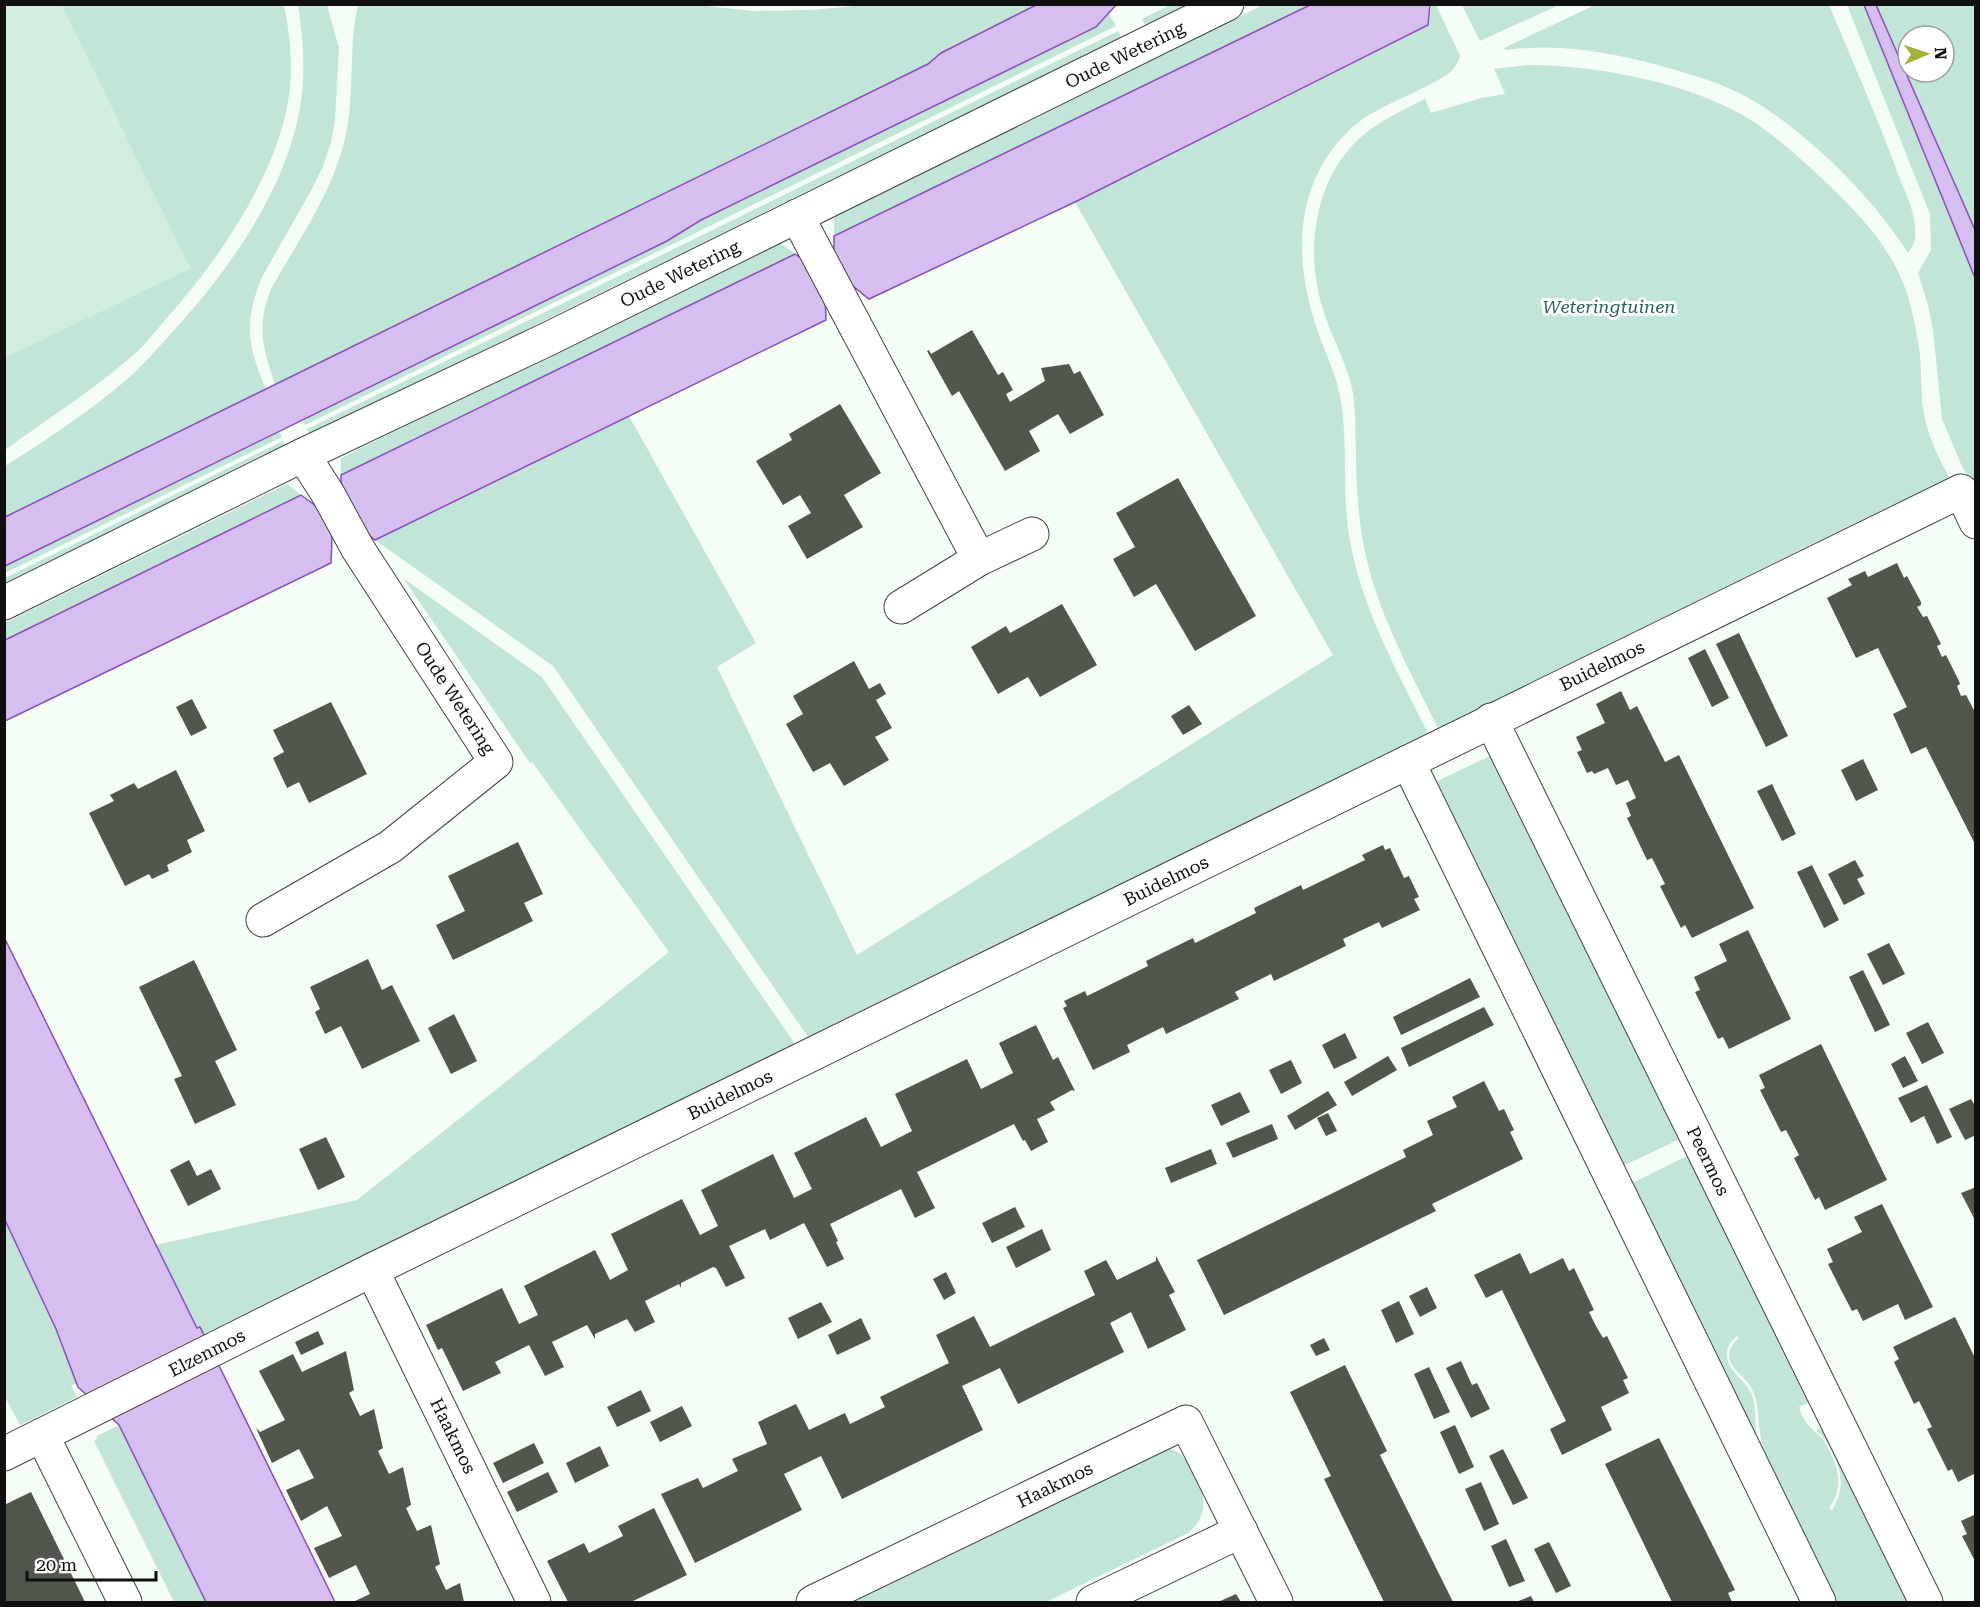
<svg xmlns="http://www.w3.org/2000/svg" width="1980" height="1607" viewBox="0 0 1980 1607" font-family="'Roboto Serif',serif">
<rect width="100%" height="100%" fill="#f5fef4"/>
<g fill="#c1e5d7" fill-rule="evenodd">
<path d="M687,4L753,11L811,10L878,4L1038,5L941,53L929,64L275,385C263,347 256,328 271,289C300,237 339,184 348,123C354,84 349,43 358,5Z"/>
<path d="M1172,4L1188,5L1145,25L1142,19Z"/>
<path d="M61,5H284C290,34 293,65 289,95C279,173 217,262 166,319C157,329 149,340 139,350C98,387 49,418 5,450L4,358L190,268Z"/>
<path d="M298,5H327L339,48L335,120L331,143L323,166L313,187L261,279C244,324 247,345 266,389L5,517V466C40,444 76,420 109,394C131,378 149,358 168,337C225,275 285,194 300,108C306,73 303,39 298,5Z"/>
<path d="M1263,5H1310L834,236V215Z"/>
<path d="M1432,5H1436L1460,56C1458,62 1454,70 1448,74C1422,91 1391,101 1364,118C1347,130 1332,147 1322,165C1293,217 1299,278 1318,332C1326,355 1337,376 1341,401C1348,445 1342,491 1349,536C1361,607 1396,669 1428,733L808,1037L553,666L375,540L629,416L756,643L717,667L857,955L1333,655L1075,202L1428,25Z"/>
<path d="M1462,5H1559L1480,41Z"/>
<path d="M1595,5H1829C1852,60 1876,114 1897,171C1903,188 1914,208 1915,227C1916,237 1915,245 1908,253C1874,199 1812,137 1757,103C1734,88 1708,80 1682,72C1625,55 1566,42 1506,50L1504,48Z"/>
<path d="M1847,5H1864L1975,278V489L1961,464L1942,419L1933,330L1928,305L1918,273L1931,250L1930,214Z"/>
<path d="M1876,5H1975V230ZM1908,36H1944V72H1908Z"/>
<path d="M1108,12L1116,26L305,425L302,420L667,241L701,220L1096,27Z"/>
<path d="M1118,31L1121,37L310,436L307,429Z"/>
<path d="M1529,65C1597,65 1692,83 1751,120C1781,140 1808,165 1834,190C1865,220 1893,252 1907,293C1913,313 1917,334 1920,355C1922,374 1920,395 1924,414C1928,436 1938,457 1949,477L1438,728C1409,669 1377,612 1364,547C1358,516 1356,484 1356,452C1355,433 1356,413 1353,393C1348,366 1334,342 1325,316C1304,256 1312,180 1362,136C1381,120 1403,110 1425,99L1431,113L1481,98L1505,94L1494,69Z"/>
<path d="M779,242L795,254L341,475V458Z"/>
<path d="M279,432L282,437L5,573V566Z"/>
<path d="M283,441L286,447L5,586V578Z"/>
<path d="M287,484L301,495L5,640V623Z"/>
<path d="M403,578L542,677L795,1044L203,1335L200,1328H197L156,1245L357,1200L669,952L532,762L530,763Z"/>
<path d="M1492,755L1682,1138L1619,1168L1433,783Z"/>
<path d="M1691,1154L1812,1401L1799,1407C1803,1422 1810,1427 1821,1437C1825,1442 1828,1448 1831,1454C1840,1473 1842,1490 1829,1508L1832,1510C1844,1490 1843,1475 1833,1454C1829,1445 1825,1437 1816,1431L1824,1427L1910,1602H1832L1628,1185ZM1737,1336L1739,1338C1734,1342 1730,1347 1729,1354C1728,1368 1746,1377 1752,1389C1761,1407 1756,1426 1763,1445L1761,1446C1752,1430 1758,1412 1752,1395C1746,1380 1728,1372 1727,1356C1726,1347 1731,1341 1737,1336Z"/>
<path d="M4,1220L56,1329L77,1383L71,1386L77,1397L20,1425L5,1397Z"/>
<path d="M119,1425L206,1602H174L94,1441L97,1439V1436Z"/>
<path d="M1166,1447C1183,1452 1189,1463 1196,1477C1206,1498 1208,1516 1188,1533L1046,1602H838Z"/>
</g>
<path fill="#d1eddf" d="M5,4L61,5L190,268L5,358Z"/>
<g fill="#d7bef0" stroke="#894ebe" stroke-width="1.5">
<path d="M1038,4L1116,5L1096,27L701,220L667,241L5,566V517L928,64L941,53Z"/>
<path d="M1310,5H1430L1428,25L1075,202L869,299L849,283L825,295L826,320L375,540L357,525L332,537L331,563L5,721V640L301,495L320,509L341,499V475L795,254L813,267L834,257V236Z"/>
<path d="M1864,5H1876L1975,230V278Z"/>
<path d="M4,937L197,1328L200,1327L335,1602H206L119,1425L78,1387L56,1329L5,1220Z"/>
</g>
<g fill="#52574d">
<path d="M972,330L998,375L1003,372L1013,390L1006,394L1010,402L1045,381L1041,368L1069,364L1074,374L1080,371L1104,415L1070,434L1058,414L1029,431L1040,451L1005,471L959,391L952,396L927,351L929,350L931,354Z"/>
<path d="M840,404L881,473L844,495L863,527L807,559L788,526L811,513L800,495L783,505L756,461L792,440L789,434Z"/>
<path d="M1178,478L1256,616L1195,651L1156,584L1134,597L1113,559L1135,547L1116,513Z"/>
<path d="M1897,563L1904,578L1907,576L1921,602V605L1917,607L1923,617L1927,616L1941,644L1937,646L1942,657L1946,655L1959,681L1960,684L1957,686L1961,696L1966,695L1976,714V846L1926,747L1911,754L1893,714L1907,707L1878,648L1856,658L1827,598L1852,585L1848,579L1865,571L1868,577Z"/>
<path d="M1062,604L1097,665L1040,697L1028,677L998,694L971,647L1006,626L1010,633Z"/>
<path d="M1739,633L1788,736L1766,747L1716,644Z"/>
<path d="M1705,649L1729,698L1712,707L1688,658Z"/>
<path d="M854,661L869,689L880,683L886,694L876,700L892,728L875,737L889,760L844,786L830,763L813,772L786,724L803,714L793,696Z"/>
<path d="M1621,691L1630,710L1637,706L1665,762L1679,755L1754,908L1692,938L1685,925L1681,928L1660,886L1665,884L1652,858L1647,860L1627,818L1631,816L1626,803L1636,798L1628,780L1616,785L1608,768L1594,774L1592,771L1587,773L1577,752L1582,750L1576,737L1605,723L1596,704Z"/>
<path d="M192,699L207,728L191,736L176,707Z"/>
<path d="M331,702L367,774L309,803L299,782L287,788L273,758L284,752L273,730Z"/>
<path d="M1189,705L1202,724L1183,735L1171,716Z"/>
<path d="M1863,759L1878,790L1856,801L1841,770Z"/>
<path d="M176,770L205,831L187,840L192,852L167,865L169,871L152,879L149,874L125,886L89,813L114,801L110,795L134,783L138,789Z"/>
<path d="M1772,784L1796,834L1782,841L1757,791Z"/>
<path d="M518,842L543,894L524,903L533,921L453,960L436,925L465,911L448,876Z"/>
<path d="M1383,845L1385,850L1390,848L1404,878L1409,876L1419,897L1414,899L1420,910L1382,928L1379,922L1343,939L1346,946L1274,981L1271,974L1235,992L1239,999L1166,1034L1163,1027L1127,1045L1130,1052L1093,1070L1063,1008L1067,1006L1064,1001L1085,991L1087,996L1148,966L1146,961L1193,938L1195,943L1256,913L1254,908L1301,885L1303,890L1365,860L1362,855Z"/>
<path d="M1855,860L1864,876L1857,879L1865,894L1844,905L1828,874Z"/>
<path d="M1812,865L1839,920L1824,928L1797,872Z"/>
<path d="M1748,930L1791,1019L1729,1049L1723,1037L1718,1039L1695,992L1700,990L1694,977L1727,961L1719,944Z"/>
<path d="M1889,943L1905,974L1883,985L1867,954Z"/>
<path d="M368,959L382,990L392,985L420,1041L362,1069L341,1026L325,1034L315,1012L320,1009L310,987Z"/>
<path d="M194,960L237,1050L215,1061L236,1105L195,1124L174,1079L182,1076L139,987Z"/>
<path d="M1863,970L1890,1025L1875,1032L1849,977Z"/>
<path d="M1470,978L1480,997L1401,1035L1393,1017Z"/>
<path d="M1484,1007L1494,1025L1409,1067L1401,1048Z"/>
<path d="M454,1014L477,1061L451,1074L428,1028Z"/>
<path d="M1928,1022L1944,1053L1922,1064L1906,1033Z"/>
<path d="M1036,1025L1053,1060L1058,1057L1075,1091L1072,1090L1050,1102L1055,1110L1037,1119L1048,1142L1031,1151L1025,1140L1023,1141L1014,1124L917,1172L935,1208L915,1218L901,1189L830,1224L838,1241L836,1242L844,1259L827,1267L804,1223L770,1240L765,1229L729,1246L745,1278L726,1287L716,1268L713,1267L681,1283V1288L679,1284L645,1301L655,1322L635,1332L627,1319L595,1334V1339L587,1325L552,1342L564,1367L545,1376L529,1345L495,1362L501,1373L463,1391L442,1348L438,1350L426,1325L502,1288L519,1324L538,1315L524,1286L595,1250L610,1280L628,1270L611,1234L682,1199L700,1235L718,1226L701,1190L773,1154L794,1198L812,1189L794,1153L866,1117L881,1147L912,1131L895,1094L967,1059L981,1089L1013,1073L999,1043Z"/>
<path d="M1345,1033L1357,1058L1334,1069L1322,1045Z"/>
<path d="M1821,1044L1887,1180L1825,1210L1819,1197L1815,1200L1794,1158L1799,1155L1786,1130L1781,1132L1760,1090L1765,1088L1759,1075Z"/>
<path d="M1388,1056L1397,1070L1352,1096L1344,1082Z"/>
<path d="M1905,1056L1918,1081L1903,1088L1891,1064Z"/>
<path d="M1291,1060L1302,1083L1281,1094L1269,1070Z"/>
<path d="M1484,1081L1499,1111L1504,1109L1514,1130L1510,1132L1523,1159L1432,1204L1436,1211L1224,1315L1197,1260L1406,1157L1403,1150L1433,1135L1427,1121L1457,1107L1452,1097Z"/>
<path d="M1927,1085L1952,1137L1937,1144L1924,1116L1911,1123L1898,1098Z"/>
<path d="M1328,1091L1337,1105L1295,1130L1287,1116Z"/>
<path d="M1240,1092L1250,1112L1221,1126L1211,1105Z"/>
<path d="M1971,1099L1976,1107V1135L1965,1140L1949,1109Z"/>
<path d="M1328,1113L1337,1131L1326,1136L1317,1118Z"/>
<path d="M1272,1124L1278,1139L1233,1158L1226,1143Z"/>
<path d="M326,1137L345,1177L318,1190L299,1149Z"/>
<path d="M1211,1149L1217,1164L1171,1183L1165,1168Z"/>
<path d="M189,1160L197,1176L211,1169L221,1189L188,1206L170,1170Z"/>
<path d="M1976,1187V1222L1961,1193Z"/>
<path d="M1882,1204L1933,1307L1905,1320L1898,1304L1863,1321L1857,1309L1852,1311L1840,1288L1828,1264L1833,1262L1827,1249L1862,1232L1854,1217Z"/>
<path d="M1015,1207L1025,1227L992,1243L982,1223Z"/>
<path d="M1042,1229L1051,1250L1016,1268L1006,1247Z"/>
<path d="M1520,1253L1530,1274L1563,1258L1569,1271L1574,1268L1594,1310L1589,1312L1596,1326L1603,1338L1607,1336L1628,1378L1623,1380L1629,1393L1601,1407L1612,1430L1562,1455L1550,1429L1566,1421L1534,1356L1502,1290L1486,1298L1474,1275Z"/>
<path d="M1156,1256L1175,1292L1169,1295L1186,1330L1148,1349L1131,1312L1110,1323L1124,1352L1018,1404L1000,1368L962,1386L983,1430L842,1499L821,1456L784,1474L802,1510L695,1563L661,1494L698,1478L703,1488L738,1471L732,1459L767,1444L758,1422L796,1404L809,1430L845,1413L850,1424L885,1407L880,1397L949,1363L936,1335L974,1316L990,1347L1095,1295L1084,1271L1106,1260L1117,1280L1156,1261Z"/>
<path d="M946,1272L956,1293L944,1300L933,1279Z"/>
<path d="M1427,1287L1437,1308L1420,1317L1409,1296Z"/>
<path d="M1399,1301L1414,1334L1396,1343L1381,1310Z"/>
<path d="M821,1302L832,1322L798,1339L788,1318Z"/>
<path d="M1955,1317L1976,1360V1473L1958,1482L1952,1469L1948,1471L1927,1429L1932,1427L1919,1401L1914,1404L1894,1362L1899,1359L1893,1347Z"/>
<path d="M861,1318L871,1339L837,1355L828,1335Z"/>
<path d="M318,1331L324,1344L301,1355L295,1342Z"/>
<path d="M1324,1338L1330,1350L1316,1356L1310,1345Z"/>
<path d="M346,1351L354,1390L349,1393L360,1416L374,1409L383,1448L378,1451L389,1474L403,1467L411,1505L406,1508L417,1531L431,1525L440,1564L435,1567L446,1590L460,1583L464,1602H353L370,1594L356,1565L329,1578L314,1548L342,1536L327,1506L301,1521L286,1490L314,1478L299,1449L272,1463L256,1428L260,1432L285,1420L259,1371L293,1354L302,1372Z"/>
<path d="M1461,1361L1472,1385L1477,1383L1490,1409L1471,1418L1446,1368Z"/>
<path d="M1345,1365L1387,1451L1380,1455L1453,1602H1384L1324,1479L1331,1476L1290,1392Z"/>
<path d="M1429,1367L1450,1412L1434,1419L1414,1374Z"/>
<path d="M641,1390L651,1411L617,1427L607,1407Z"/>
<path d="M682,1406L692,1426L660,1442L650,1422Z"/>
<path d="M1455,1425L1474,1467L1459,1474L1440,1432Z"/>
<path d="M1659,1438L1735,1590L1728,1593L1732,1602H1672L1605,1464Z"/>
<path d="M534,1443L544,1463L503,1483L493,1463Z"/>
<path d="M600,1446L609,1466L575,1483L566,1463Z"/>
<path d="M1503,1449L1528,1498L1513,1505L1489,1456Z"/>
<path d="M548,1472L558,1492L517,1512L507,1492Z"/>
<path d="M1481,1482L1499,1524L1484,1531L1465,1489Z"/>
<path d="M31,1492L85,1602H4V1505Z"/>
<path d="M654,1508L687,1575L631,1602H568L547,1561L584,1543L589,1553L623,1536L618,1526Z"/>
<path d="M1976,1514V1563L1962,1536L1967,1534L1961,1521Z"/>
<path d="M1506,1539L1525,1581L1509,1587L1491,1546Z"/>
<path d="M1549,1542L1571,1586L1556,1593L1534,1549Z"/>
<path d="M1236,1594L1241,1602H1218Z"/>
<path d="M1531,1596L1534,1602H1516Z"/>
</g>
<g fill="none" stroke-linecap="round" stroke-linejoin="round">
<defs>
<g id="minor">
<path d="M797,216L979,559"/>
<path d="M4,603L303,455L548,339L1227,4"/>
<path d="M901,607L979,559L1032,534"/>
<path d="M1491,720L1926,1602"/>
<path d="M1408,762L1819,1602"/>
<path d="M263,920L390,847L496,762L358,549L328,494L303,455"/>
<path d="M372,1270L534,1602"/>
<path d="M42,1435L125,1602"/>
<path d="M4,1454L372,1270L1961,491L1976,522"/>
<path d="M813,1602L1186,1422L1276,1602"/>
<path d="M1093,1602L1241,1531"/>
</g>
</defs>
<use href="#minor" stroke="#434343" stroke-width="35"/>
<use href="#minor" stroke="#fff" stroke-width="33"/>
</g>
<g text-anchor="middle" stroke-width="6" stroke-linejoin="round" paint-order="stroke">
<g font-size="18" fill="#101010" stroke="#fff">
<text transform="translate(1125 55) rotate(-26)" y="6">Oude Wetering</text>
<text transform="translate(680 274) rotate(-26)" y="6">Oude Wetering</text>
<text transform="translate(1602 666) rotate(-26)" y="6">Buidelmos</text>
<text transform="translate(455 698) rotate(57)" y="6">Oude Wetering</text>
<text transform="translate(1166 881) rotate(-26)" y="6">Buidelmos</text>
<text transform="translate(730 1095) rotate(-26)" y="6">Buidelmos</text>
<text transform="translate(1708 1161) rotate(64)" y="6">Peermos</text>
<text transform="translate(207 1353) rotate(-27)" y="6">Elzenmos</text>
<text transform="translate(453 1436) rotate(64)" y="6">Haakmos</text>
<text transform="translate(1055 1485) rotate(-26)" y="6">Haakmos</text>
</g>
<g font-size="18" font-style="italic" fill="#27615c" stroke="#fff">
<text x="1609" y="313">Weteringtuinen</text>
</g>
</g>
<rect width="1980" height="1607" fill="none" stroke="#101010" stroke-width="12"/>
<g transform="translate(1926 54) rotate(88)"><circle r="28" fill="#ffffff" stroke="#9f9f9f" stroke-width="1.5"/>
<path d="M0-4.5L10 22L0 15L-10 22Z" fill="#a7b037"/>
<text y="-9" font-size="16" font-weight="bold" text-anchor="middle" fill="#101010">N</text>
</g>
<path d="M27 1571v9h129v-9" fill="none" stroke="#101010" stroke-width="3"/>
<text x="36" y="1571" font-size="18" fill="#101010" stroke="#ffffff" stroke-width="4.5" paint-order="stroke">20 m</text>
</svg>
